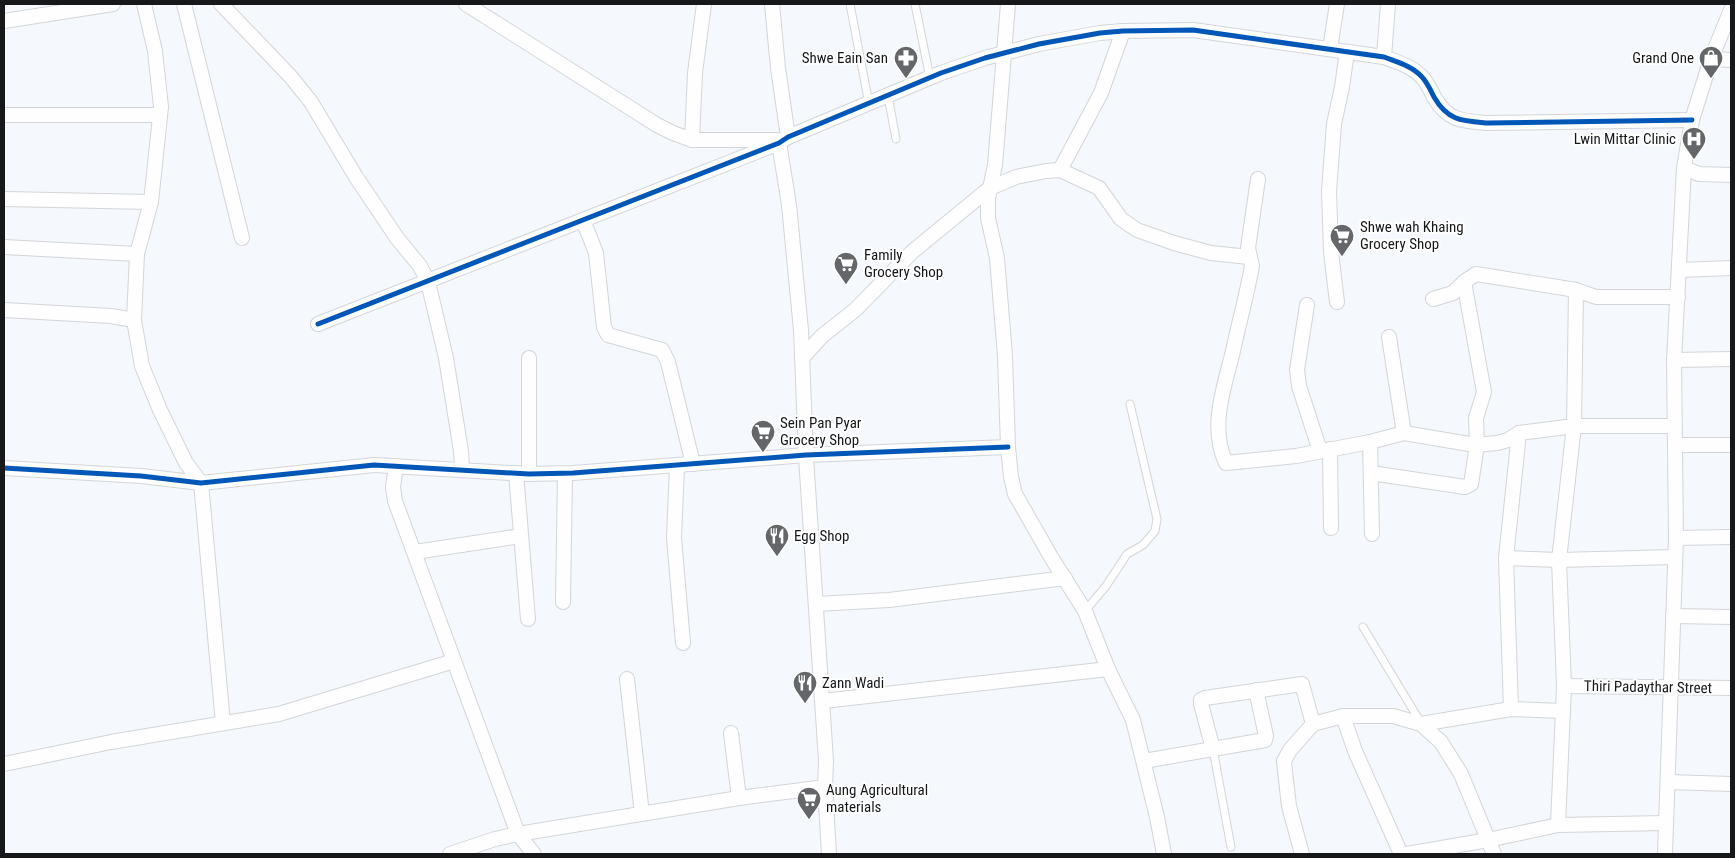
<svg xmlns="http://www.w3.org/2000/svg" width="1735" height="858" viewBox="0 0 1735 858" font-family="'Roboto Condensed',sans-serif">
<rect width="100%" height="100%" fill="#f5f8fc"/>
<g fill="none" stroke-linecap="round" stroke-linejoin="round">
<defs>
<g id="service">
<path d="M850,4L869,104"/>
<path d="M915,4L930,78"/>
<path d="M888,96L896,139"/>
<path d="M1085,611L1106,586L1127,554L1143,545L1155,531L1157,519L1130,404"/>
<path d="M1363,627L1421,723"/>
<path d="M1213,749L1231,847"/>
</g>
<g id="minor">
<path d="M144,4L155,51L161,107L151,202L137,254L134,320L142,366L160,410L186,463L201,483L223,723"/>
<path d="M184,4L242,238"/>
<path d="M221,4L291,77L311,102L356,177L397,238L420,266L428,282L446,358L461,451L462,469"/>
<path d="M466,4L657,125L673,133L692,140H777"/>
<path d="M772,4L778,68L788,137"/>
<path d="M1008,4L995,165L988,198V218L997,258L1005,356L1008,447L1011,477L1015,494L1051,557L1085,611L1108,669L1133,720L1157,817L1164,854"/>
<path d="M4,21L113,4"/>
<path d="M1330,49L1337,4"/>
<path d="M1384,57L1388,4"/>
<path d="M1711,59L1731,60"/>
<path d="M4,115H160"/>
<path d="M692,140L695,73L704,4"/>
<path d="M779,143L789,205L801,330L806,457L826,761L825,787L829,854"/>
<path d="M1684,168L1699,174L1731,175"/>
<path d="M1060,170L1101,93L1123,31"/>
<path d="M1258,179L1248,248L1252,266C1247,294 1239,323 1233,351C1224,388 1209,427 1226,463L1296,456L1370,442L1404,433L1475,445L1497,443L1508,440L1519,433L1574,426L1576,290"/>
<path d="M4,199L151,202"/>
<path d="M583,220L596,253L604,327L608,335L662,350L668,362L693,464"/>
<path d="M4,247L137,254"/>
<path d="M1679,270L1731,268"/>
<path d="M1433,299L1453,293L1464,282L1476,274L1576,290L1596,297H1678"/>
<path d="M1337,302L1331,252L1329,191L1334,124L1342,87L1347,52"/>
<path d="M1307,305L1297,370L1299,386L1320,451"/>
<path d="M4,310L111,316L134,320"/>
<path d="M318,324L779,143L788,137L941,73L985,58L1039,44L1100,33L1123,31L1193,30L1384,57C1397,62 1412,66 1422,77C1427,82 1431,91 1434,97C1448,121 1462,121 1487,123L1692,120"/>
<path d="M1389,337L1404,433"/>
<path d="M529,358V474"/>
<path d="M802,358L822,336L855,310L912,252L990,188L1016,177L1046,171L1060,170L1099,188L1121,219L1137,230L1174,243L1211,253L1249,257"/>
<path d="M1674,360L1731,359"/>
<path d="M1370,442L1372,534"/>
<path d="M1676,445H1731"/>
<path d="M1330,449L1331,528"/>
<path d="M396,466L393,487L395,501L518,834L534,854"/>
<path d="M677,466L674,538L683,643"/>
<path d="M4,468L141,476L201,483L374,465L529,474L573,473L806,455L1008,447"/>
<path d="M516,473L528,619"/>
<path d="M1371,473L1465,487L1471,484L1477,445L1476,418L1484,392L1464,282"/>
<path d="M1676,538L1731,537"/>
<path d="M415,552L521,536"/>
<path d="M1506,558L1559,560L1675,557"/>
<path d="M563,602L565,474"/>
<path d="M816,604L889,600L1065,578"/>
<path d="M1673,616L1731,617"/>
<path d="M627,679L642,814"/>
<path d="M1564,686L1731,688"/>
<path d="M823,701L1108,669"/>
<path d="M1511,709L1506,558L1519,433"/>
<path d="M1343,716L1355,751L1401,854"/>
<path d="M1421,724L1511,709L1563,711"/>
<path d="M731,733L739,798"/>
<path d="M1213,749L1201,704V700L1205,698L1302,684L1313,724"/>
<path d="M1144,761L1265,740L1266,736L1256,690"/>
<path d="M4,764L111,742L279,714L454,661"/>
<path d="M1668,782L1731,784"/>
<path d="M1558,825L1564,686L1559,560L1574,426H1674"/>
<path d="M450,854L495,839L518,834L739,798L825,787"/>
<path d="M1302,854L1289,806L1285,771L1284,761L1290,750L1313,724L1343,716H1393L1421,724L1441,742L1461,774L1494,854"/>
<path d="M1407,854L1488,840L1558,825L1666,823"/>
<path d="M1665,854L1676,538L1674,360L1684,168L1692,120L1711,59L1731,10"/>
</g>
</defs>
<use href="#service" stroke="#d3d5d8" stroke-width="9"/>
<use href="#minor" stroke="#d3d5d8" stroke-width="16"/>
<use href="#service" stroke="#fefeff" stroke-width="7"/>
<use href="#minor" stroke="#fefeff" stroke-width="14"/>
<defs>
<g id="cycleway">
<path d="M318,324L779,143L788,137L941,73L985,58L1039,44L1100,33L1123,31L1193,30L1384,57C1397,62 1412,66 1422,77C1427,82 1431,91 1434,97C1448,121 1462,121 1487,123L1692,120"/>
<path d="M4,468L141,476L201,483L374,465L529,474L573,473L806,455L1008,447"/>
</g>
</defs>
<use href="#cycleway" stroke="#fff" stroke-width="8"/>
<use href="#cycleway" stroke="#0057b8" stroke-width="5"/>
</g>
<defs>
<symbol id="pharmacy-pin" viewBox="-11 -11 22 30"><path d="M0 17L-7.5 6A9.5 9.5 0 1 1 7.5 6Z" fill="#646669" stroke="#fff"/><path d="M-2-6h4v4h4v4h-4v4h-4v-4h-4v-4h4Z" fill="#fff"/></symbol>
<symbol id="shop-pin" viewBox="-11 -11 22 30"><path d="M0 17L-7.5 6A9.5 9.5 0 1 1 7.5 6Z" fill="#646669" stroke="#fff"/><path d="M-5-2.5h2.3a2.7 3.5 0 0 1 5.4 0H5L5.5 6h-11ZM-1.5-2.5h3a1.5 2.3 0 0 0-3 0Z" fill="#fff"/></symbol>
<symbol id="hospital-pin" viewBox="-11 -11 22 30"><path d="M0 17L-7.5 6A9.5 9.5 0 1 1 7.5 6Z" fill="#646669" stroke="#fff"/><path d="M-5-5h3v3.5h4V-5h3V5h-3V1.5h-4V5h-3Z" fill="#fff"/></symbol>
<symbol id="supermarket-pin" viewBox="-11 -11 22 30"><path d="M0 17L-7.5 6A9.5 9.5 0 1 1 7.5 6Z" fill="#646669" stroke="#fff"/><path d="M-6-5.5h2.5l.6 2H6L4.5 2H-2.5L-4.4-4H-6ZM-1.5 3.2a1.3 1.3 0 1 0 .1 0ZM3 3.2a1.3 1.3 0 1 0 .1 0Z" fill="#fff"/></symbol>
<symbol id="restaurant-pin" viewBox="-11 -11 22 30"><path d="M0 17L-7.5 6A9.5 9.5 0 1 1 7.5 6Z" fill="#646669" stroke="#fff"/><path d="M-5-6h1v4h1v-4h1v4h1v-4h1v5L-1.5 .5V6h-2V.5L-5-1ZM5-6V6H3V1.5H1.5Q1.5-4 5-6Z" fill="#fff"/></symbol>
</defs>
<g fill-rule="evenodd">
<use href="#pharmacy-pin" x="892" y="44" width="28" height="38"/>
<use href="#shop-pin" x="1697" y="44" width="28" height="38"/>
<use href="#hospital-pin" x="1680" y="125" width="28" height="38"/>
<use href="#supermarket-pin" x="1328" y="222" width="28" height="38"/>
<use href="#supermarket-pin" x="832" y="250" width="28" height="38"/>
<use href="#supermarket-pin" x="749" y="418" width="28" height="38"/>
<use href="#restaurant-pin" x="763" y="522" width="28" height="38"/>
<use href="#restaurant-pin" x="791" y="669" width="28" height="38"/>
<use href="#supermarket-pin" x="795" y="785" width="28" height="38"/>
</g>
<g text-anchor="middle" stroke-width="4" stroke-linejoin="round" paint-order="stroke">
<g font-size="15" fill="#16181a" stroke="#fff" text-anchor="start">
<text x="888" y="63" text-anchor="end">Shwe Eain San</text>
<text x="1694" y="63" text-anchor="end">Grand One</text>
<text x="1676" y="144" text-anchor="end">Lwin Mittar Clinic</text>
<text x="1360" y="232">Shwe wah Khaing<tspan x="1360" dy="17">Grocery Shop</tspan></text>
<text x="864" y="260">Family<tspan x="864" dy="17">Grocery Shop</tspan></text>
<text x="780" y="428">Sein Pan Pyar<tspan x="780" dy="17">Grocery Shop</tspan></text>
<text x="794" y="541">Egg Shop</text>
<text x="822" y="688">Zann Wadi</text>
<text x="826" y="795">Aung Agricultural<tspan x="826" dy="17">materials</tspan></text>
</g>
<g font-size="15" fill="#16181a" stroke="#fff">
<text transform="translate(1648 687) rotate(1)" y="5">Thiri Padaythar Street</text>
</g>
</g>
<rect width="1735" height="858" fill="none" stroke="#16181a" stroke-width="10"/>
</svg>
